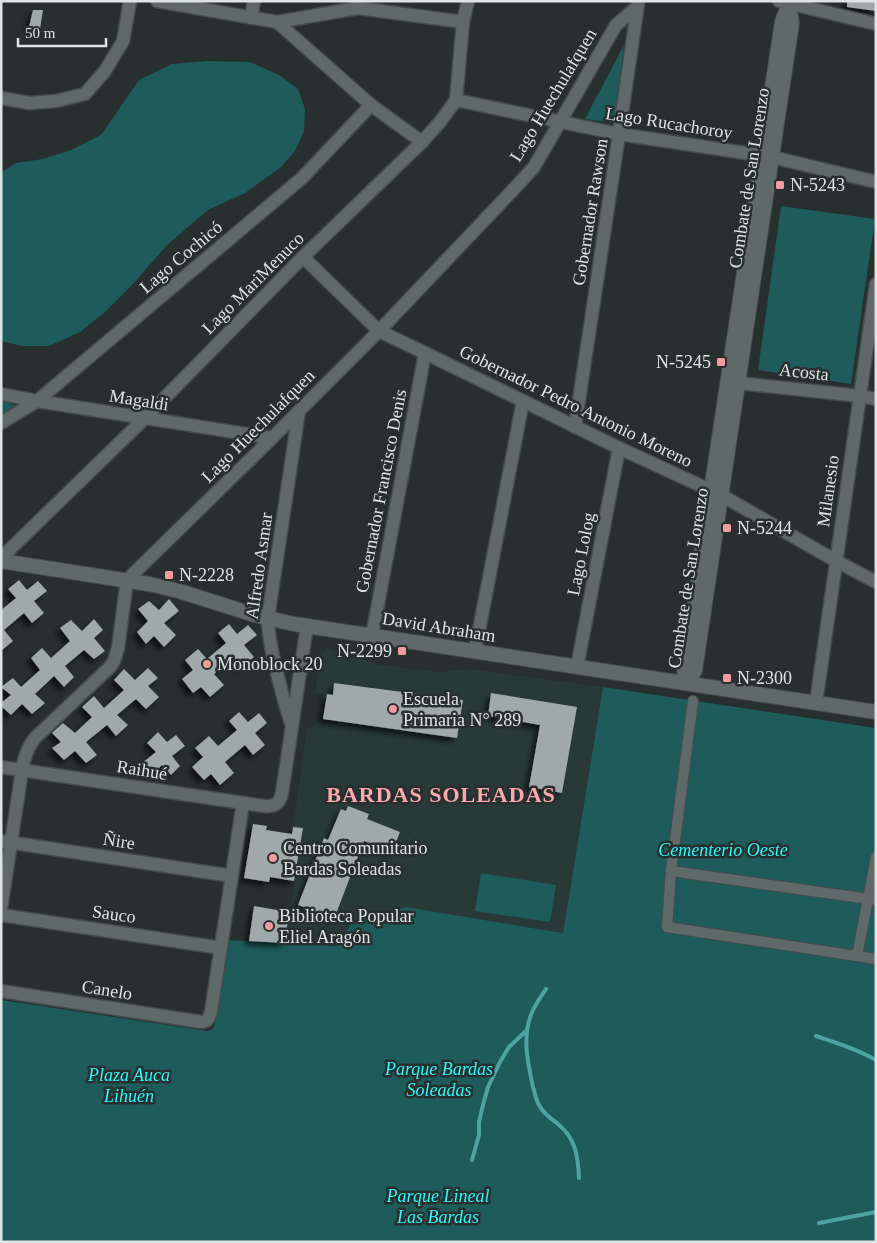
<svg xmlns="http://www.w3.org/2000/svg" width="877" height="1243" viewBox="0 0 877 1243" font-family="Georgia,serif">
<defs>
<filter id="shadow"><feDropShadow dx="-4.5" dy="4.5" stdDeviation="2.5" flood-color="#0009"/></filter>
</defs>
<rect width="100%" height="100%" fill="#272f2f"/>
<path fill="#283938" d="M327,648L376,664L440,672L468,669L603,687L563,933L406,907L353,922L336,946L285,943L303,828L293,827L307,729L323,719L327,695L315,693L321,653Z"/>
<g fill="#1e5b5b">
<path d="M624,45L614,123L585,119Z"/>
<path d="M207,61L250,62L279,75L298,89L305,109L304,131L295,151L280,168L245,193L208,210L167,245L134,283L106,311L80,332L49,346H22L1,341V172L16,163L43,159L71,150L101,135L139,80L172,64Z"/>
<path d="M781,206L875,219L851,384L758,370Z"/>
<path d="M1,400L16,406L1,415Z"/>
<path d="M603,687L876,728V1242H1V1000L207,1031L213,1029L215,1023L227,940L336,946L353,922L406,907L563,933Z"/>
<path d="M481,873L556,885L550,922L475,911Z"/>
</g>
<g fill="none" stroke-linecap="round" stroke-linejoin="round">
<g stroke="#4ea2a2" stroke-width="4">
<path d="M546,989C540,998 534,1006 531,1015C522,1038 528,1064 533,1087C535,1093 536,1100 539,1105C543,1113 551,1119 558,1124C576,1139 578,1156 579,1178"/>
<path d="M816,1036C837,1043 857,1049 876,1060"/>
<path d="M472,1160L479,1135V1122L483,1105L488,1087L500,1062L509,1047L527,1030"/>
<path d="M819,1223L876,1212"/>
</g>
</g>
<g fill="#9fa9a9" filter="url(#shadow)">
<path d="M847,1H876V11L847,7Z"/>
<path d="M33,10H43L40,29L29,27Z"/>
<path d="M19,580L27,590L38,581L47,591L34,601L44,613L32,623L24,613L4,630L13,641L1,651V610L16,598L8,589Z"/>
<path d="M169,599L179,611L164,623L176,635L164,647L154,636L146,644L137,632L148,621L138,609L149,601L159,610Z"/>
<path d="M94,619L103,630L94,638L105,651L94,659L84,650L65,666L74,677L64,687L54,676L35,694L45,703L32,714L22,704L11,715L1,706V703L11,695L1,687L13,678L21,687L40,670L31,658L42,648L51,658L70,641L60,628L71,620L82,631Z"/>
<path d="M229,624L237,634L248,625L257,635L244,645L254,657L242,667L234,658L214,674L224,685L210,697L201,687L193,693L182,679L193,670L185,660L198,649L207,659L226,643L218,633Z"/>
<path d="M148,668L158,678L148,686L159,697L146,709L136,699L117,715L128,725L116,736L107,725L86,742L97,755L86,763L75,751L64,760L52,748L61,742L52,733L63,723L75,733L92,717L82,707L94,696L104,708L124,690L114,680L124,669L135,680Z"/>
<path d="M334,683L463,700L457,738L323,719L327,694L333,695Z"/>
<path d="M491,693L577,707L562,793L529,787L540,725L488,716Z"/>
<path d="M239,712L248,722L259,713L267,723L255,733L265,745L253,755L245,745L225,762L234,773L220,785L211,774L204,780L192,767L203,757L195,748L209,736L218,746L237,730L229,721Z"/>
<path d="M158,732L167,742L176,735L185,746L172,756L180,766L171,775L162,765L153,774L142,763L156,752L147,743Z"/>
<path d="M348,806L369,814L367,819L400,832L392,852L364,841L334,919L298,905L324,838L328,840L341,809L346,811Z"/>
<path d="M253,824L267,826L266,830L292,834L293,827L303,828L294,881L270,877L269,882L244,878Z"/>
<path d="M254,906L289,912L285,943L249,941Z"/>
</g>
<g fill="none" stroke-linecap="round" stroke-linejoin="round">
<defs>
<g id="pedestrian">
<path d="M693,701L671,871L667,927L876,959"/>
<path d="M671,871L876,900"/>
<path d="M857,956L876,857"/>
</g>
<g id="minor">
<path d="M157,1L277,22L371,105L422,142"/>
<path d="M779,1L876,24"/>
<path d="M251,18L254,1"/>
<path d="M277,22L358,8L463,22"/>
<path d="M1,98L29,103L56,101L85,94L105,71L123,41L130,1"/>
<path d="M456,100L619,134L772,157L876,182"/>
<path d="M303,257L379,331L425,353L619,448L721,495L836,561L876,582"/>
<path d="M729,382L860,396L876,399"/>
<path d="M1,394L37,401L272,438"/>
<path d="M1,423L37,401L302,178L371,105"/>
<path d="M575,427L619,134L638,4"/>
<path d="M1,558L145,418L303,257L422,142L440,122L456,100L463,22L468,1"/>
<path d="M372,636L425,353"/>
<path d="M475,651L523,401"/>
<path d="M577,667L619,448"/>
<path d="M816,703L876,284"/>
<path d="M291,723C284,702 279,682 274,661C271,647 268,633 268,618L299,411"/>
<path d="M1,767L264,806C275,807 280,803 282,793L307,626"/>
<path d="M1,841L232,876"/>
<path d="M1,909L22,770C24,757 27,748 35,738L110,667L114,661L118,648L127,580L272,438L379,331L512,191L534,167L616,25L637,7"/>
<path d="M1,915L221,948"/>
<path d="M1,991L201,1022C208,1022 209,1018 211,1012L243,803"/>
</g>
<g id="secondary">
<path d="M1,561L149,584L179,591L255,615L294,624L876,712"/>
<path d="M687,683L684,669L782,22L790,1"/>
<path d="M687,683L695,670L792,23L789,4"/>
</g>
</defs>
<use href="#pedestrian" stroke="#464c4c" stroke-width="12"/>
<use href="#minor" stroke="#464c4c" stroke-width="15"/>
<use href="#secondary" stroke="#464c4c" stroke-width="16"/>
<use href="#pedestrian" stroke="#606969" stroke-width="10"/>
<use href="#minor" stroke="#606969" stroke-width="12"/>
<use href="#secondary" stroke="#606969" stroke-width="14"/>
</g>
<g fill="#f49aa1" stroke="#272f2f" stroke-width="2">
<rect x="775" y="180" width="10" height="10" rx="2.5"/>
<rect x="716" y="357" width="10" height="10" rx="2.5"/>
<rect x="722" y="523" width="10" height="10" rx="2.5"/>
<rect x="164" y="570" width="10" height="10" rx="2.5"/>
<rect x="397" y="646" width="10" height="10" rx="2.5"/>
<circle cx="207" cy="664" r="5"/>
<rect x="722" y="673" width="10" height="10" rx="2.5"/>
<circle cx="393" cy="709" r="5"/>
<circle cx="273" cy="858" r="5"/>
<circle cx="269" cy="926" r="5"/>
</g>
<g text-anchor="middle" stroke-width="5" stroke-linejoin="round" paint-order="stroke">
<g font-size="18" fill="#dee4e3" stroke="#272f2f">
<text transform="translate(553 95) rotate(-59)" y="6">Lago Huechulafquen</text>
<text transform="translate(669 123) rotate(9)" y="6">Lago Rucachoroy</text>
<text transform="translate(749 178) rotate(-81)" y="6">Combate de San Lorenzo</text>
<text transform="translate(590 212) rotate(-81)" y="6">Gobernador Rawson</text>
<text transform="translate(181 257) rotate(-40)" y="6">Lago Cochicó</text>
<text transform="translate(253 283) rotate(-45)" y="6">Lago MariMenuco</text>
<text transform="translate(804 372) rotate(6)" y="6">Acosta</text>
<text transform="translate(139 400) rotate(9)" y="6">Magaldi</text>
<text transform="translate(576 406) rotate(26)" y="6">Gobernador Pedro Antonio Moreno</text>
<text transform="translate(258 426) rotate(-45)" y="6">Lago Huechulafquen</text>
<text transform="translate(381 491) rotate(-79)" y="6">Gobernador Francisco Denis</text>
<text transform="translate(828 491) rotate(-82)" y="6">Milanesio</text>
<text transform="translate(581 554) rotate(-79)" y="6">Lago Lolog</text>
<text transform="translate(259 566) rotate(-82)" y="6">Alfredo Asmar</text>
<text transform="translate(688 578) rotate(-81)" y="6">Combate de San Lorenzo</text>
<text transform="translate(439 627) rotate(9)" y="6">David Abraham</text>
<text transform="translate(142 770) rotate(9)" y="6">Raihué</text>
<text transform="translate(119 841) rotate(9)" y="6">Ñire</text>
<text transform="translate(114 914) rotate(8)" y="6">Sauco</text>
<text transform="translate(107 990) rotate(9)" y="6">Canelo</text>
</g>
<g font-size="18" fill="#dee4e3" stroke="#272f2f" text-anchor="start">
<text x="790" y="191">N-5243</text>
<text x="711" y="368" text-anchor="end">N-5245</text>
<text x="737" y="534">N-5244</text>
<text x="179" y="581">N-2228</text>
<text x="392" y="657" text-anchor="end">N-2299</text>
<text x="217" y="670">Monoblock 20</text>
<text x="737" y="684">N-2300</text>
<text x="403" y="705">Escuela<tspan x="403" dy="21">Primaria N° 289</tspan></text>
<text x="283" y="854">Centro Comunitario<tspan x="283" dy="21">Bardas Soleadas</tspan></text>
<text x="279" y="922">Biblioteca Popular<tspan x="279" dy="21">Eliel Aragón</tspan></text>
</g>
<g font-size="18" font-style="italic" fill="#2af8f9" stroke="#272f2f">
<text x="723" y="856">Cementerio Oeste</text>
<text x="439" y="1075">Parque Bardas<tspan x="439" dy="21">Soleadas</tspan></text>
<text x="129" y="1081">Plaza Auca<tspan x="129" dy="21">Lihuén</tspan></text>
<text x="438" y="1202">Parque Lineal<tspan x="438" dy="21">Las Bardas</tspan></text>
</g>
<g font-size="22" font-weight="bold" letter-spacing="1" fill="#fda8ae" stroke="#272f2f">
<text x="441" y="802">BARDAS SOLEADAS</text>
</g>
</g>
<rect width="877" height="1243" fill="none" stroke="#dee4e3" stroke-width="5"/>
<path d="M18 38v8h88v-8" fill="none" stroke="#dee4e3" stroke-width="2.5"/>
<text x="25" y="38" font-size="15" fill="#dee4e3" stroke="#272f2f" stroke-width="4" paint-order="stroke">50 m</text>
</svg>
